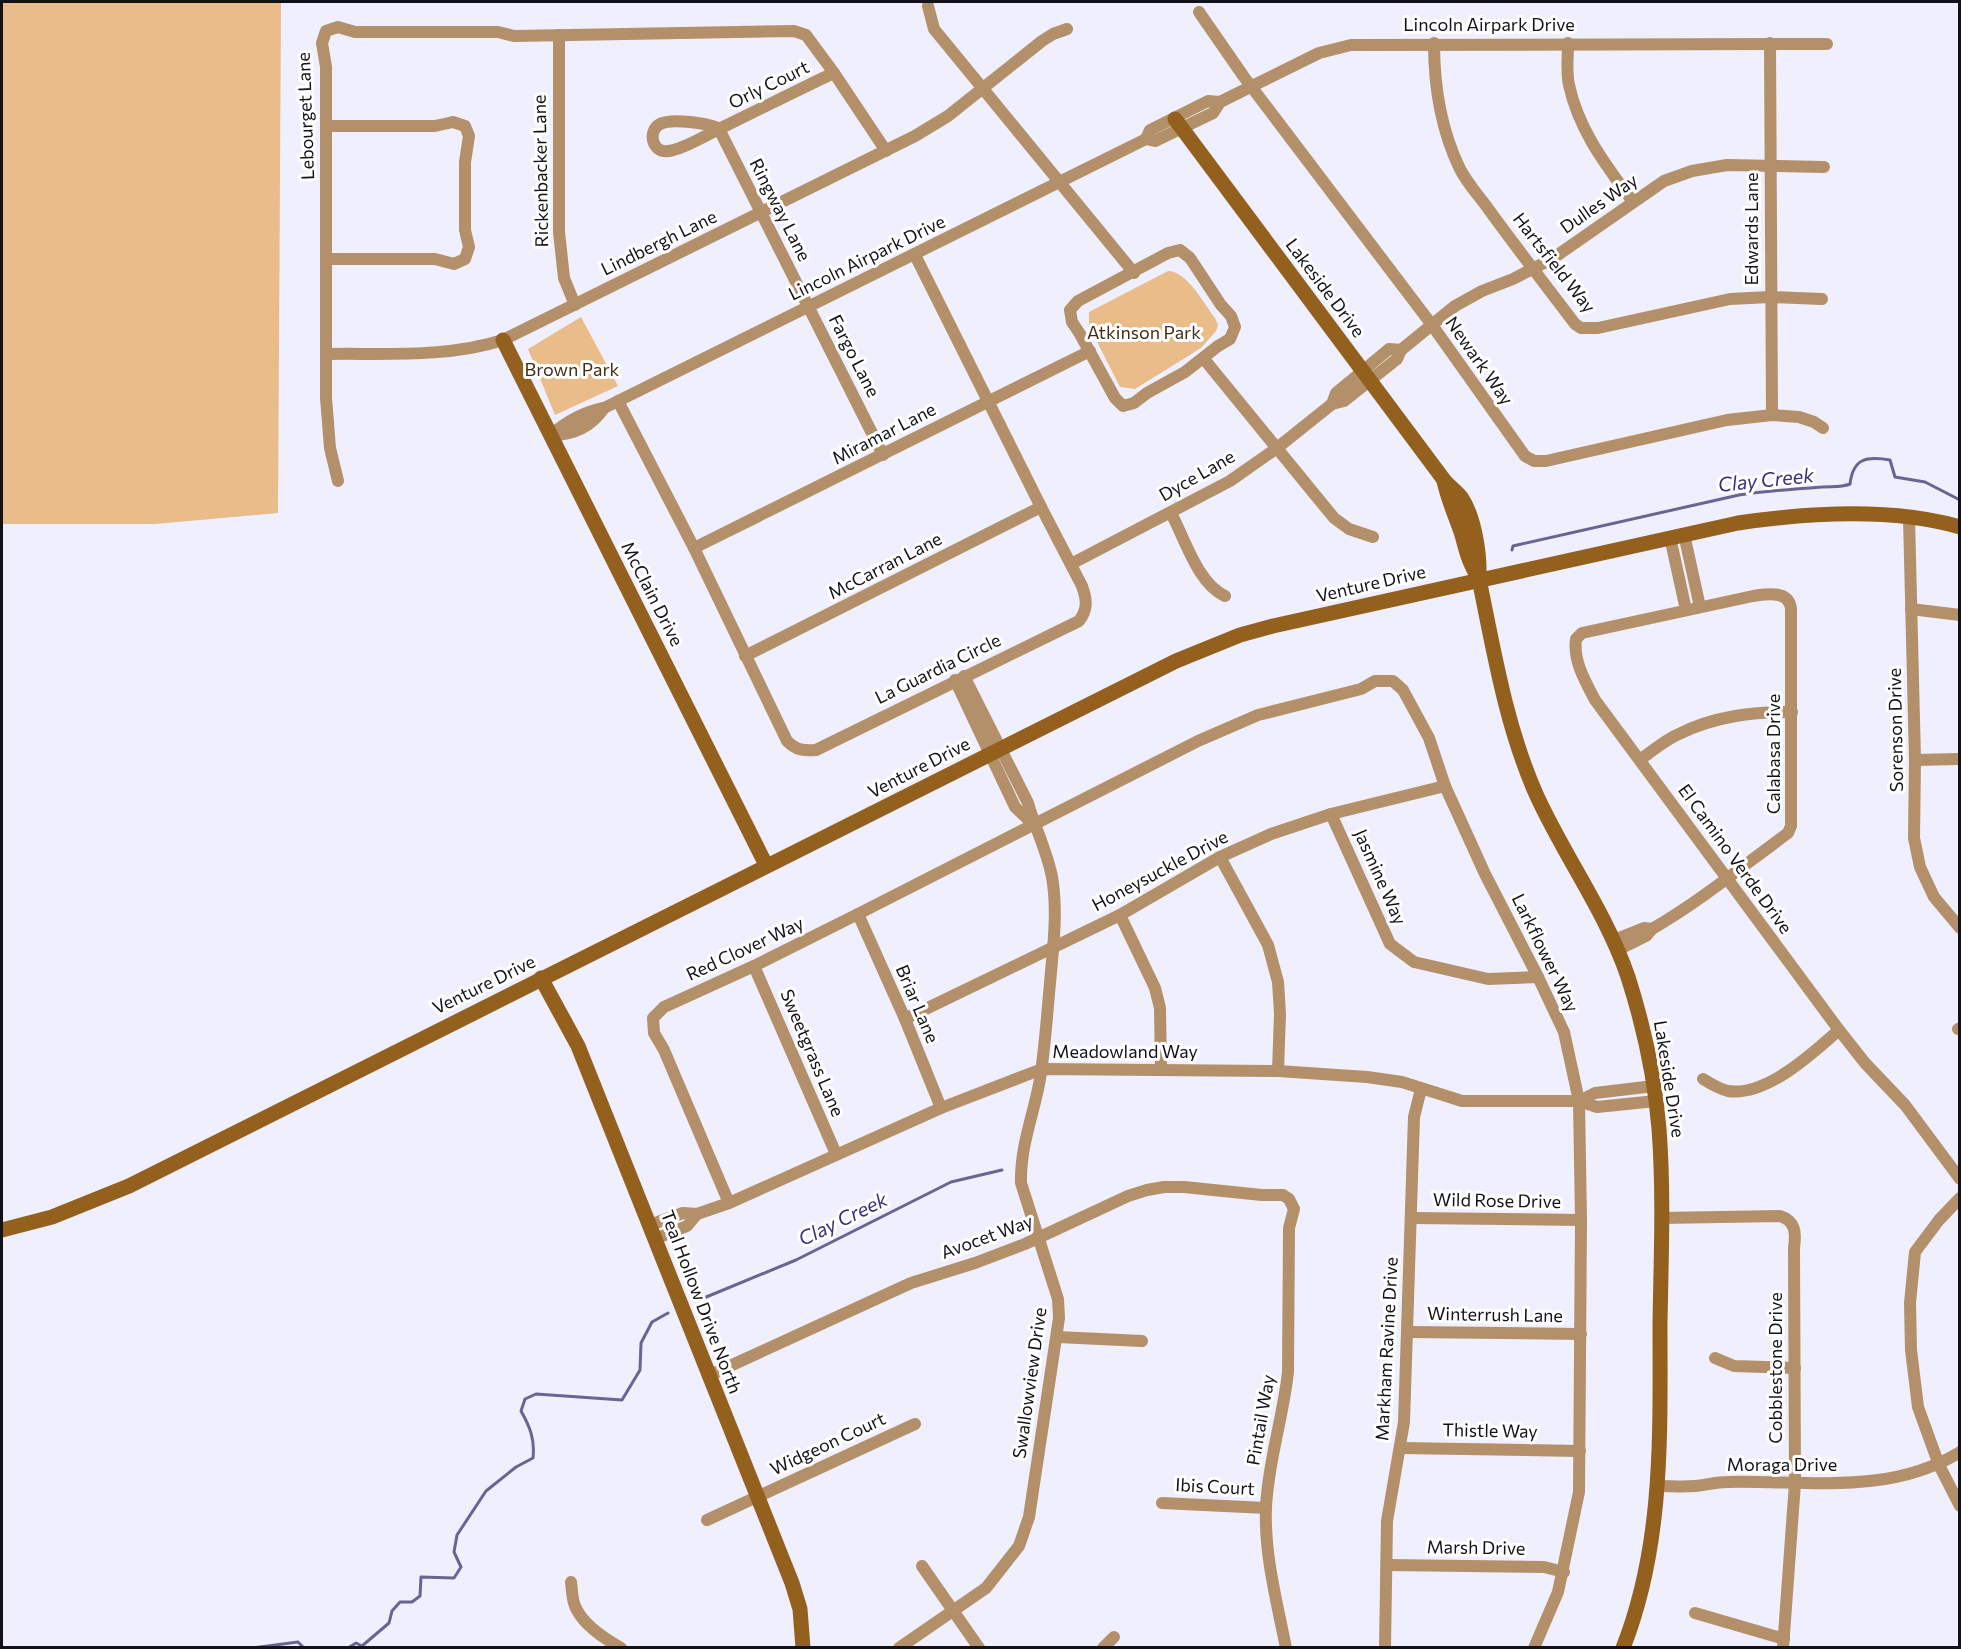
<svg xmlns="http://www.w3.org/2000/svg" width="1961" height="1649" viewBox="0 0 1961 1649" font-family="Commissioner,sans-serif">
<rect width="100%" height="100%" fill="#efeffe"/>
<g fill="#e9bc8a">
<path d="M2,2H281L278,513L155,524H2Z"/>
<path d="M1168,271C1187,271 1204,304 1215,318L1218,325L1216,331L1201,348L1135,389L1120,387L1089,326V312Z"/>
<path d="M581,317L618,386L555,415L528,349Z"/>
</g>
<g fill="none" stroke-linecap="round" stroke-linejoin="round">
<g stroke="#686592" stroke-width="3">
<path d="M1512,550L1513,546L1739,495C1766,491 1794,489 1822,487C1832,486 1840,488 1850,484C1853,458 1867,456 1890,460L1895,477L1925,482L1960,500"/>
<path d="M699,1300L796,1260L951,1182L1002,1170"/>
<path d="M252,1648L298,1642L304,1648"/>
<path d="M348,1648L356,1643L362,1646L389,1623L392,1611L400,1602H412L420,1596L421,1577L454,1578L461,1567L454,1552L457,1535L486,1491L516,1467L533,1458C535,1439 530,1427 521,1411L525,1399L536,1394L622,1400L640,1370L641,1343L652,1322L668,1313"/>
</g>
<g stroke="#b39069" stroke-width="12">
<path d="M928,6L934,29L1134,273"/>
<path d="M1199,12L1244,77L1432,325L1525,456L1534,461H1546L1727,420L1772,415L1799,417L1814,422L1823,428"/>
<path d="M559,35V232L564,278L575,305"/>
<path d="M1434,43C1434,86 1441,130 1460,169C1468,185 1482,199 1492,214C1519,251 1547,287 1575,324L1581,328H1598L1730,299L1770,297L1822,299"/>
<path d="M1568,43C1568,57 1566,72 1569,85C1579,131 1606,165 1633,202"/>
<path d="M1770,43L1772,415"/>
<path d="M326,126H435L453,122L465,126L469,136L465,162V230L469,247L465,259L454,264L435,259H326"/>
<path d="M719,129L883,455"/>
<path d="M719,129C710,123 671,118 660,124C647,131 652,154 669,151C686,148 704,136 719,129L823,78L834,73"/>
<path d="M1146,139L1150,130L1208,101L1220,102L1319,53L1351,45L1827,44"/>
<path d="M1180,250L1190,258L1221,305L1231,316L1235,327L1230,339L1218,346L1185,372L1147,393L1134,403L1123,406L1115,398L1080,334L1072,322L1070,310L1078,301L1168,253Z"/>
<path d="M326,354C385,353 447,358 503,340L915,136L948,116L1042,41L1053,34L1067,29"/>
<path d="M1204,359L1334,518L1349,529L1373,537"/>
<path d="M618,401L694,548L787,741C796,750 803,751 816,750L1079,621C1088,609 1087,600 1082,586L1041,507L915,255"/>
<path d="M1332,404L1336,393L1389,349L1401,350"/>
<path d="M551,435C566,422 584,412 604,408L1146,139L1155,141L1213,113L1220,102"/>
<path d="M551,435C573,435 591,427 604,408"/>
<path d="M338,481L330,448L326,398V67L322,43L326,31L338,27L355,32H498L514,36L794,31L806,35L834,73L886,151"/>
<path d="M1171,513C1185,539 1198,584 1225,596"/>
<path d="M1909,518L1915,760L1914,838L1920,867L1934,897L1960,928"/>
<path d="M1684,534L1700,607"/>
<path d="M1670,537L1686,610"/>
<path d="M694,548L1090,351"/>
<path d="M1071,564L1230,481L1277,448L1332,404L1344,401L1397,359L1401,350L1455,306L1482,291L1513,279L1552,259L1664,181L1692,171L1727,165L1824,167"/>
<path d="M1911,609L1960,615"/>
<path d="M745,656L1041,507"/>
<path d="M955,680L1015,807L1033,824"/>
<path d="M1640,760C1652,751 1665,740 1679,734C1712,717 1755,711 1792,712"/>
<path d="M1915,760L1960,759"/>
<path d="M1331,814L1390,944L1414,962L1488,979L1538,977"/>
<path d="M1220,857L1268,945L1278,982L1280,1014L1278,1071"/>
<path d="M858,914L905,1019L941,1108"/>
<path d="M1120,915L1155,988L1160,1008L1161,1069"/>
<path d="M1614,940L1644,928L1652,929"/>
<path d="M1618,950L1646,936L1652,929C1700,901 1743,866 1788,833L1791,826V609C1789,590 1767,594 1753,596L1582,633L1576,639C1573,661 1585,681 1595,700L1839,1030L1865,1063L1905,1105L1960,1179"/>
<path d="M754,966L836,1154"/>
<path d="M905,1019L1120,915L1220,857L1271,834L1331,814L1445,786"/>
<path d="M1958,1029L1960,1028"/>
<path d="M1703,1079C1711,1084 1719,1089 1728,1091C1766,1097 1813,1053 1839,1030"/>
<path d="M1579,1101L1595,1093L1654,1086"/>
<path d="M1960,1198L1939,1220L1915,1252L1910,1303L1911,1350L1918,1407L1939,1465L1960,1506"/>
<path d="M729,1203L664,1050L654,1033L653,1018L664,1007L754,966L858,914L1198,741L1258,715L1361,689L1375,681H1393L1403,690L1429,738L1445,786L1485,874L1538,977L1564,1032L1579,1101L1581,1220L1579,1492L1558,1592L1534,1648"/>
<path d="M1412,1218L1581,1220"/>
<path d="M1661,1218L1780,1216C1796,1221 1796,1233 1794,1248L1795,1483L1783,1648"/>
<path d="M650,1225L683,1213L697,1214L729,1203L941,1108L1042,1069L1278,1071L1367,1077L1402,1082L1462,1101H1579L1597,1107L1656,1101"/>
<path d="M655,1239L687,1226L697,1214"/>
<path d="M1409,1332L1581,1334"/>
<path d="M1058,1337L1142,1341"/>
<path d="M1715,1358L1734,1366L1795,1368"/>
<path d="M708,1376L911,1283L975,1263L1025,1244L1128,1196L1147,1190L1164,1187H1184L1262,1195H1283L1289,1199L1294,1209L1289,1228L1288,1372C1283,1418 1268,1462 1266,1507C1264,1554 1277,1602 1286,1648"/>
<path d="M1400,1448L1580,1451"/>
<path d="M1658,1486C1670,1486 1683,1487 1695,1486C1706,1485 1716,1482 1727,1482C1807,1480 1888,1496 1960,1452"/>
<path d="M1162,1503L1266,1508"/>
<path d="M707,1520L915,1424"/>
<path d="M1387,1565L1544,1567L1564,1572"/>
<path d="M922,1566L979,1648"/>
<path d="M571,1582C572,1589 572,1599 575,1606C582,1624 605,1639 621,1648"/>
<path d="M1695,1613L1784,1639"/>
<path d="M899,1648L986,1588L1019,1546L1029,1517L1059,1318L1058,1299L1021,1183C1020,1146 1034,1114 1040,1079C1045,1047 1047,1015 1050,983C1053,948 1058,912 1052,877C1047,851 1035,828 1028,803L964,676"/>
<path d="M1103,1648L1114,1637"/>
<path d="M1385,1648L1387,1521L1404,1422L1414,1117L1421,1089"/>
</g>
<g stroke="#93611d" stroke-width="15">
<path d="M1175,119L1444,480C1449,486 1456,491 1461,497C1475,518 1480,555 1479,579C1494,652 1506,726 1536,794C1564,856 1606,912 1628,977C1644,1027 1655,1078 1659,1129C1664,1194 1661,1259 1660,1324C1660,1434 1664,1544 1623,1648"/>
<path d="M503,340L766,865"/>
<path d="M1444,481C1448,500 1456,517 1462,535C1467,554 1469,562 1479,579"/>
<path d="M541,978L578,1046L792,1583L800,1609L803,1648"/>
<path d="M2,1230L52,1217L129,1186L1176,661L1240,635L1273,626L1738,523C1807,513 1891,507 1960,527"/>
</g>
</g>
<g text-anchor="middle" stroke-width="6" stroke-linejoin="round" paint-order="stroke">
<g font-size="18" fill="#121218" stroke="#fff">
<text x="1489" y="31">Lincoln Airpark Drive</text>
<text transform="translate(769 85) rotate(-26)" y="6">Orly Court</text>
<text transform="translate(306 116) rotate(-92)" y="6">Lebourget Lane</text>
<text transform="translate(541 171) rotate(-91)" y="6">Rickenbacker Lane</text>
<text transform="translate(1599 204) rotate(-35)" y="6">Dulles Way</text>
<text transform="translate(780 210) rotate(63)" y="6">Ringway Lane</text>
<text transform="translate(1752 229) rotate(-90)" y="6">Edwards Lane</text>
<text transform="translate(659 243) rotate(-26)" y="6">Lindbergh Lane</text>
<text transform="translate(867 258) rotate(-26)" y="6">Lincoln Airpark Drive</text>
<text transform="translate(1554 263) rotate(52)" y="6">Hartsfield Way</text>
<text transform="translate(1325 288) rotate(53)" y="6">Lakeside Drive</text>
<text transform="translate(854 356) rotate(63)" y="6">Fargo Lane</text>
<text transform="translate(1479 361) rotate(55)" y="6">Newark Way</text>
<text transform="translate(884 434) rotate(-27)" y="6">Miramar Lane</text>
<text transform="translate(1197 476) rotate(-30)" y="6">Dyce Lane</text>
<text transform="translate(885 566) rotate(-27)" y="6">McCarran Lane</text>
<text transform="translate(1371 584) rotate(-13)" y="6">Venture Drive</text>
<text transform="translate(652 594) rotate(63)" y="6">McClain Drive</text>
<text transform="translate(938 669) rotate(-26)" y="6">La Guardia Circle</text>
<text transform="translate(1896 730) rotate(-91)" y="6">Sorenson Drive</text>
<text transform="translate(1774 754) rotate(-90)" y="6">Calabasa Drive</text>
<text transform="translate(919 768) rotate(-27)" y="6">Venture Drive</text>
<text transform="translate(1735 859) rotate(54)" y="6">El Camino Verde Drive</text>
<text transform="translate(1160 871) rotate(-28)" y="6">Honeysuckle Drive</text>
<text transform="translate(1380 877) rotate(66)" y="6">Jasmine Way</text>
<text transform="translate(745 949) rotate(-25)" y="6">Red Clover Way</text>
<text transform="translate(1545 953) rotate(64)" y="6">Larkflower Way</text>
<text transform="translate(484 985) rotate(-26)" y="6">Venture Drive</text>
<text transform="translate(917 1004) rotate(67)" y="6">Briar Lane</text>
<text x="1125" y="1058">Meadowland Way</text>
<text transform="translate(812 1053) rotate(67)" y="6">Sweetgrass Lane</text>
<text transform="translate(1669 1079) rotate(81)" y="6">Lakeside Drive</text>
<text transform="translate(1497 1201) rotate(1)" y="6">Wild Rose Drive</text>
<text transform="translate(987 1237) rotate(-20)" y="6">Avocet Way</text>
<text transform="translate(701 1302) rotate(69)" y="6">Teal Hollow Drive North</text>
<text transform="translate(1495 1315) rotate(1)" y="6">Winterrush Lane</text>
<text transform="translate(1387 1349) rotate(-87)" y="6">Markham Ravine Drive</text>
<text transform="translate(1776 1368) rotate(-90)" y="6">Cobblestone Drive</text>
<text transform="translate(1030 1383) rotate(-82)" y="6">Swallowview Drive</text>
<text transform="translate(1261 1420) rotate(-80)" y="6">Pintail Way</text>
<text transform="translate(1490 1431) rotate(1)" y="6">Thistle Way</text>
<text transform="translate(828 1444) rotate(-25)" y="6">Widgeon Court</text>
<text x="1782" y="1471">Moraga Drive</text>
<text transform="translate(1215 1487) rotate(3)" y="6">Ibis Court</text>
<text transform="translate(1476 1548) rotate(1)" y="6">Marsh Drive</text>
</g>
<g font-size="18" fill="#422d14" stroke="#fff">
<text x="1144" y="339">Atkinson Park</text>
<text x="572" y="376">Brown Park</text>
</g>
<g font-size="20" font-style="italic" fill="#3a2e79" stroke="#fff">
<text transform="translate(1766 480) rotate(-6)" y="7">Clay Creek</text>
<text transform="translate(843 1219) rotate(-26)" y="7">Clay Creek</text>
</g>
</g>
<rect width="1961" height="1649" fill="none" stroke="#121218" stroke-width="6"/>
</svg>
